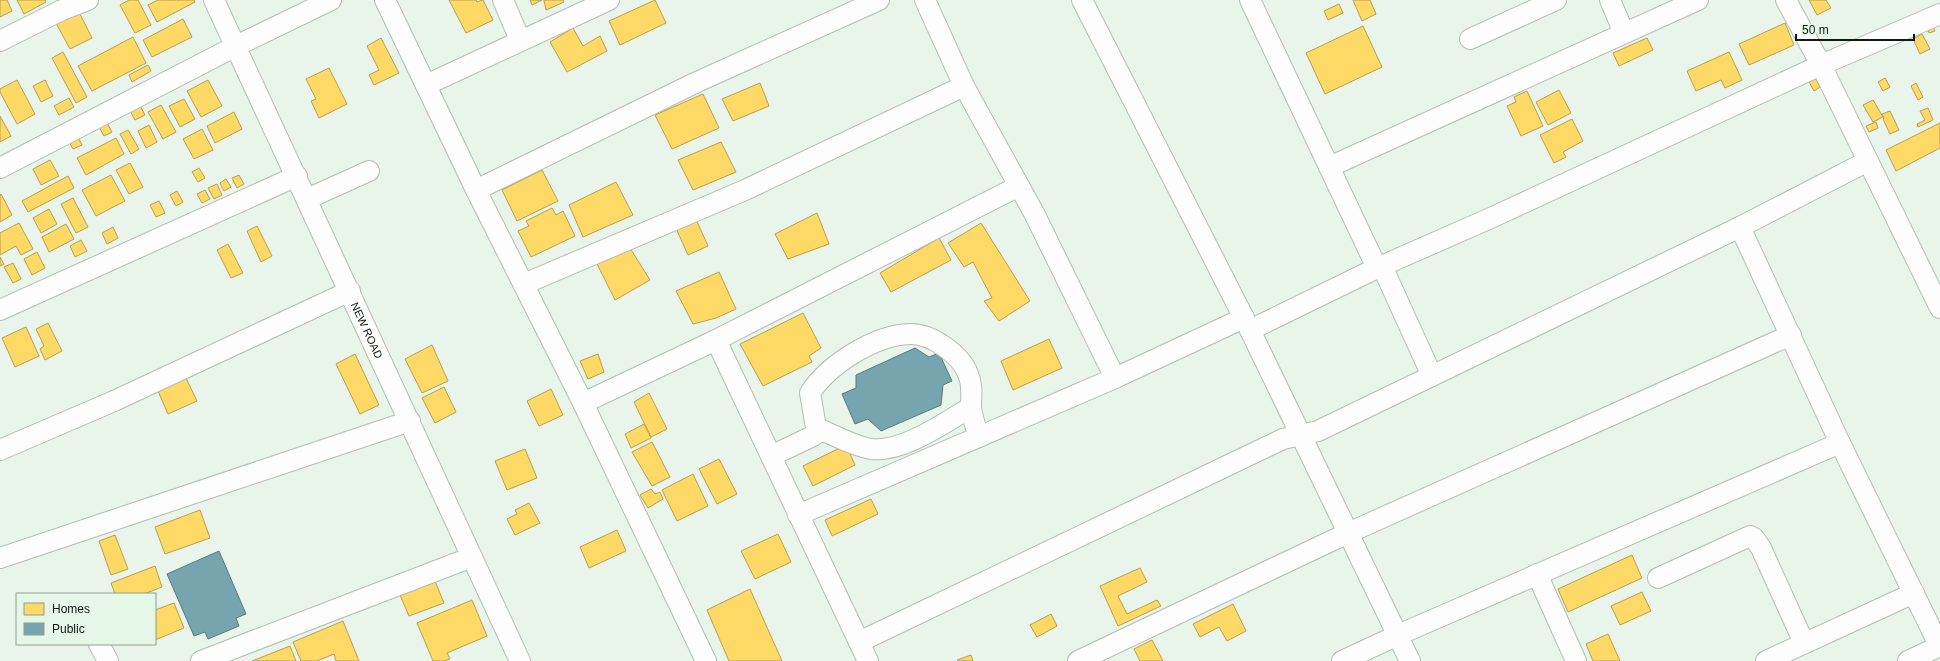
<svg xmlns="http://www.w3.org/2000/svg" width="1940" height="661" viewBox="0 0 1940 661" font-family="Arial,sans-serif">
<rect width="100%" height="100%" fill="#e9f4eb"/>
<g fill="#ffd966" stroke="#b89f4d">
<path d="M0,0H7L12,11L0,17Z"/>
<path d="M17,0H45L46,2L24,14Z"/>
<path d="M129,0H138L151,25L135,33L120,5Z"/>
<path d="M158,0H194L195,2L157,22L148,5Z"/>
<path d="M449,0H476L477,2L483,0L493,20L466,33Z"/>
<path d="M530,0H542L532,5Z"/>
<path d="M544,0H563L564,2L546,10Z"/>
<path d="M655,0L666,23L620,45L609,21Z"/>
<path d="M1353,0H1370L1376,14L1362,21Z"/>
<path d="M1809,0H1826L1831,8L1817,15Z"/>
<path d="M1339,4L1343,13L1328,20L1324,11Z"/>
<path d="M79,12L92,38L70,49L56,23Z"/>
<path d="M183,19L192,37L152,57L143,40Z"/>
<path d="M1785,23L1794,45L1749,65L1739,44Z"/>
<path d="M1932,24L1935,31L1929,33L1926,26Z"/>
<path d="M1363,26L1382,67L1325,94L1306,53Z"/>
<path d="M573,28L583,46L600,36L607,51L567,72L550,42Z"/>
<path d="M1922,34L1930,49L1920,54L1913,39Z"/>
<path d="M133,37L146,63L92,91L78,66Z"/>
<path d="M381,38L399,73L374,85L369,75L379,70L367,46Z"/>
<path d="M1647,38L1653,50L1619,66L1613,53Z"/>
<path d="M63,52L87,97L76,103L52,58Z"/>
<path d="M1729,52L1742,80L1725,88L1721,80L1696,91L1687,71Z"/>
<path d="M148,65L151,71L132,82L129,75Z"/>
<path d="M329,68L347,104L319,118L311,101L316,99L306,79Z"/>
<path d="M1814,75L1820,87L1814,91L1807,78Z"/>
<path d="M1885,78L1890,87L1883,91L1878,82Z"/>
<path d="M17,80L35,114L17,124L0,92V89Z"/>
<path d="M45,80L53,96L41,102L33,86Z"/>
<path d="M208,80L222,106L201,117L187,91Z"/>
<path d="M760,83L769,106L733,121L722,99Z"/>
<path d="M1916,83L1923,97L1918,100L1911,86Z"/>
<path d="M1559,90L1571,113L1548,125L1536,102Z"/>
<path d="M1527,91L1543,126L1521,136L1507,106L1516,102L1514,97Z"/>
<path d="M703,94L719,128L672,149L655,115Z"/>
<path d="M69,98L74,107L59,115L54,106Z"/>
<path d="M184,99L195,119L180,127L169,106Z"/>
<path d="M137,100L145,115L135,120L127,105Z"/>
<path d="M1873,100L1883,117L1873,122L1863,105Z"/>
<path d="M161,105L176,132L163,139L148,112Z"/>
<path d="M1928,108L1933,120L1918,127L1917,124L1925,120L1920,111Z"/>
<path d="M1890,111L1899,130L1890,134L1883,119L1884,118L1882,114Z"/>
<path d="M234,112L242,129L215,143L207,126Z"/>
<path d="M0,116L11,136L0,142Z"/>
<path d="M1572,119L1583,141L1563,152L1566,157L1554,163L1540,135Z"/>
<path d="M1876,122L1878,128L1869,132L1866,126Z"/>
<path d="M107,123L112,132L104,136L99,127Z"/>
<path d="M1940,123V148L1896,171L1886,150Z"/>
<path d="M149,125L157,142L146,148L138,131Z"/>
<path d="M202,129L213,150L194,159L183,139Z"/>
<path d="M128,130L139,149L131,154L120,134Z"/>
<path d="M77,135L82,145L73,149L68,140Z"/>
<path d="M116,138L124,154L86,175L77,158Z"/>
<path d="M721,142L736,172L693,190L678,160Z"/>
<path d="M50,160L59,176L41,185L33,169Z"/>
<path d="M130,163L143,187L129,194L116,170Z"/>
<path d="M199,168L205,178L198,182L192,172Z"/>
<path d="M542,170L558,201L517,221L502,190Z"/>
<path d="M111,175L125,201L96,216L82,190Z"/>
<path d="M239,175L244,184L237,188L232,178Z"/>
<path d="M68,176L74,188L28,212L22,201Z"/>
<path d="M226,179L231,187L224,191L220,183Z"/>
<path d="M616,182L633,215L583,237L569,205Z"/>
<path d="M217,184L222,195L214,199L208,188Z"/>
<path d="M205,190L210,199L202,203L197,194Z"/>
<path d="M177,191L183,202L176,206L170,195Z"/>
<path d="M1,194L12,215L0,222V195Z"/>
<path d="M73,198L88,227L76,233L61,204Z"/>
<path d="M159,201L165,213L156,217L150,205Z"/>
<path d="M552,208L556,215L563,211L575,236L531,257L518,231L529,226L526,221Z"/>
<path d="M49,209L57,224L41,233L33,218Z"/>
<path d="M817,213L829,244L788,259L775,234Z"/>
<path d="M695,217L708,246L688,255L675,226Z"/>
<path d="M19,223L33,249L21,255L16,246L0,255V233Z"/>
<path d="M981,223L1030,301L999,321L984,301L992,298L973,262L964,267L948,243Z"/>
<path d="M66,224L74,239L49,252L42,237Z"/>
<path d="M257,226L272,256L261,262L247,231Z"/>
<path d="M113,227L118,238L107,244L102,233Z"/>
<path d="M939,238L951,260L891,292L880,273Z"/>
<path d="M81,240L87,251L75,257L70,246Z"/>
<path d="M228,244L243,273L231,278L217,250Z"/>
<path d="M630,248L650,280L615,300L596,262Z"/>
<path d="M37,252L45,268L32,275L24,259Z"/>
<path d="M0,257L4,264L0,266Z"/>
<path d="M13,263L21,279L13,283L4,267Z"/>
<path d="M719,272L736,309L716,318L693,324L676,291Z"/>
<path d="M803,313L821,348L809,356L812,362L763,386L740,344Z"/>
<path d="M48,323L62,351L45,360L40,349L44,346L36,329Z"/>
<path d="M26,327L39,356L15,367L2,338Z"/>
<path d="M1049,339L1062,368L1013,390L1001,361Z"/>
<path d="M432,345L448,381L422,393L405,359Z"/>
<path d="M355,354L379,405L360,414L336,364Z"/>
<path d="M598,354L604,372L588,379L580,361Z"/>
<path d="M186,378L197,401L168,414L158,391Z"/>
<path d="M444,387L456,412L435,423L422,398Z"/>
<path d="M551,389L563,415L539,426L527,401Z"/>
<path d="M649,393L667,429L651,437L634,402Z"/>
<path d="M644,424L651,438L631,448L625,434Z"/>
<path d="M652,442L670,477L652,486L632,452Z"/>
<path d="M846,445L855,465L813,486L803,466Z"/>
<path d="M525,449L537,478L507,490L495,461Z"/>
<path d="M719,459L737,494L717,504L699,469Z"/>
<path d="M693,474L708,506L677,521L662,490Z"/>
<path d="M651,489L655,494L660,492L663,499L648,508L640,495Z"/>
<path d="M871,499L878,514L832,536L825,520Z"/>
<path d="M529,503L540,523L515,535L507,519L517,514L515,510Z"/>
<path d="M200,510L210,538L165,554L155,527Z"/>
<path d="M617,530L626,551L589,568L580,547Z"/>
<path d="M778,534L791,562L755,579L741,551Z"/>
<path d="M115,535L128,569L111,575L99,541Z"/>
<path d="M1632,555L1642,578L1568,612L1558,589Z"/>
<path d="M155,566L162,587L144,594H115L111,583Z"/>
<path d="M1140,568L1147,582L1118,596L1127,614L1157,600L1161,606L1118,626L1100,586Z"/>
<path d="M435,581L444,603L409,616L400,595Z"/>
<path d="M750,589L782,661H729L707,610Z"/>
<path d="M1642,592L1651,611L1620,625L1611,606Z"/>
<path d="M472,600L487,636L447,653L450,659L444,661H433L417,623Z"/>
<path d="M174,603L184,628L155,640V610Z"/>
<path d="M1233,604L1246,631L1227,641L1219,627L1200,637L1193,624Z"/>
<path d="M1051,614L1057,626L1037,637L1030,625Z"/>
<path d="M343,621L359,661H336L334,654L317,661H301L293,642Z"/>
<path d="M1608,634L1620,661H1593L1586,644Z"/>
<path d="M1152,640L1163,661H1140L1134,649Z"/>
<path d="M290,646L296,661H252Z"/>
<path d="M971,655L973,661H958L957,660Z"/>
</g>
<g fill="#76a5af" stroke="#587b80">
<path d="M915,348L929,357L939,353L952,381L943,385L941,405L881,431L868,419L855,424L842,394L856,388V375Z"/>
<path d="M219,551L246,614L236,618L239,626L208,639L205,632L194,636L167,574Z"/>
</g>
<g fill="none" stroke-linecap="round" stroke-linejoin="round">
<defs>
<g id="minor">
<path id="s1" d="M214,0L520,661"/>
<path d="M385,0L476,190L583,403L706,661"/>
<path d="M503,0L520,40"/>
<path d="M925,0L964,86L1034,213L1115,378"/>
<path d="M1082,0L1250,330L1410,661"/>
<path d="M1250,0L1377,268"/>
<path d="M1610,0L1624,33"/>
<path d="M1786,0L1821,65L1940,308"/>
<path d="M1470,39L1556,0"/>
<path d="M0,41L62,10L88,0"/>
<path d="M426,85L609,0"/>
<path d="M1329,167L1698,0"/>
<path d="M0,168L236,46L331,0"/>
<path d="M476,190L697,82L879,0"/>
<path d="M307,199L369,171"/>
<path d="M1740,227L1840,443L1940,647"/>
<path d="M1382,266L1432,376"/>
<path d="M524,284L745,190L964,86"/>
<path d="M0,310L297,176"/>
<path d="M1250,330L1377,268L1493,217L1821,65L1940,14"/>
<path d="M716,340L868,661"/>
<path d="M583,403L716,340L1019,186"/>
<path d="M817,428C834,435 853,446 871,449C902,453 946,422 971,407"/>
<path d="M0,450L114,401L350,291"/>
<path d="M771,456L813,436L817,433L810,393C829,364 875,335 910,334C931,333 961,355 968,374C973,385 971,397 971,407C972,418 976,427 979,437"/>
<path d="M798,515L1115,378L1244,318"/>
<path d="M0,558L410,421"/>
<path d="M1537,574L1576,661"/>
<path d="M1658,578L1750,536L1754,538L1761,548L1804,643"/>
<path d="M859,642L1283,439L1318,431L1740,227L1868,161"/>
<path d="M99,644L108,661"/>
<path d="M201,661L472,557"/>
<path d="M1078,661L1348,533L1791,335"/>
<path d="M1342,661L1398,635L1840,443"/>
<path d="M1766,661L1914,593"/>
<path d="M1908,661L1940,646"/>
</g>
</defs>
<use href="#minor" stroke="#b4bcb5" stroke-width="22"/>
<use href="#minor" stroke="#fcfdfc" stroke-width="20"/>
</g>
<g text-anchor="middle" stroke-width="4" stroke-linejoin="round" paint-order="stroke">
<g font-size="11" fill="#111812" stroke="#e5f8e8">
<text dy="4" stroke="none"><textPath href="#s1" startOffset="364">NEW ROAD</textPath></text>
</g>
</g>
<rect x="16" y="593" width="140" height="52" fill="#e5f8e8" stroke="#909e92"/>
<rect x="24" y="603" width="20" height="12" fill="#ffd966" stroke="#909e92"/>
<text x="52" y="613" font-size="12" fill="#111812">Homes</text>
<rect x="24" y="623" width="20" height="12" fill="#76a5af" stroke="#909e92"/>
<text x="52" y="633" font-size="12" fill="#111812">Public</text>
<path d="M1796 34v6h118v-6" fill="none" stroke="#111812" stroke-width="2"/>
<text x="1802" y="34" font-size="12" fill="#111812" stroke="#e5f8e8" stroke-width="3" paint-order="stroke">50 m</text>
</svg>
